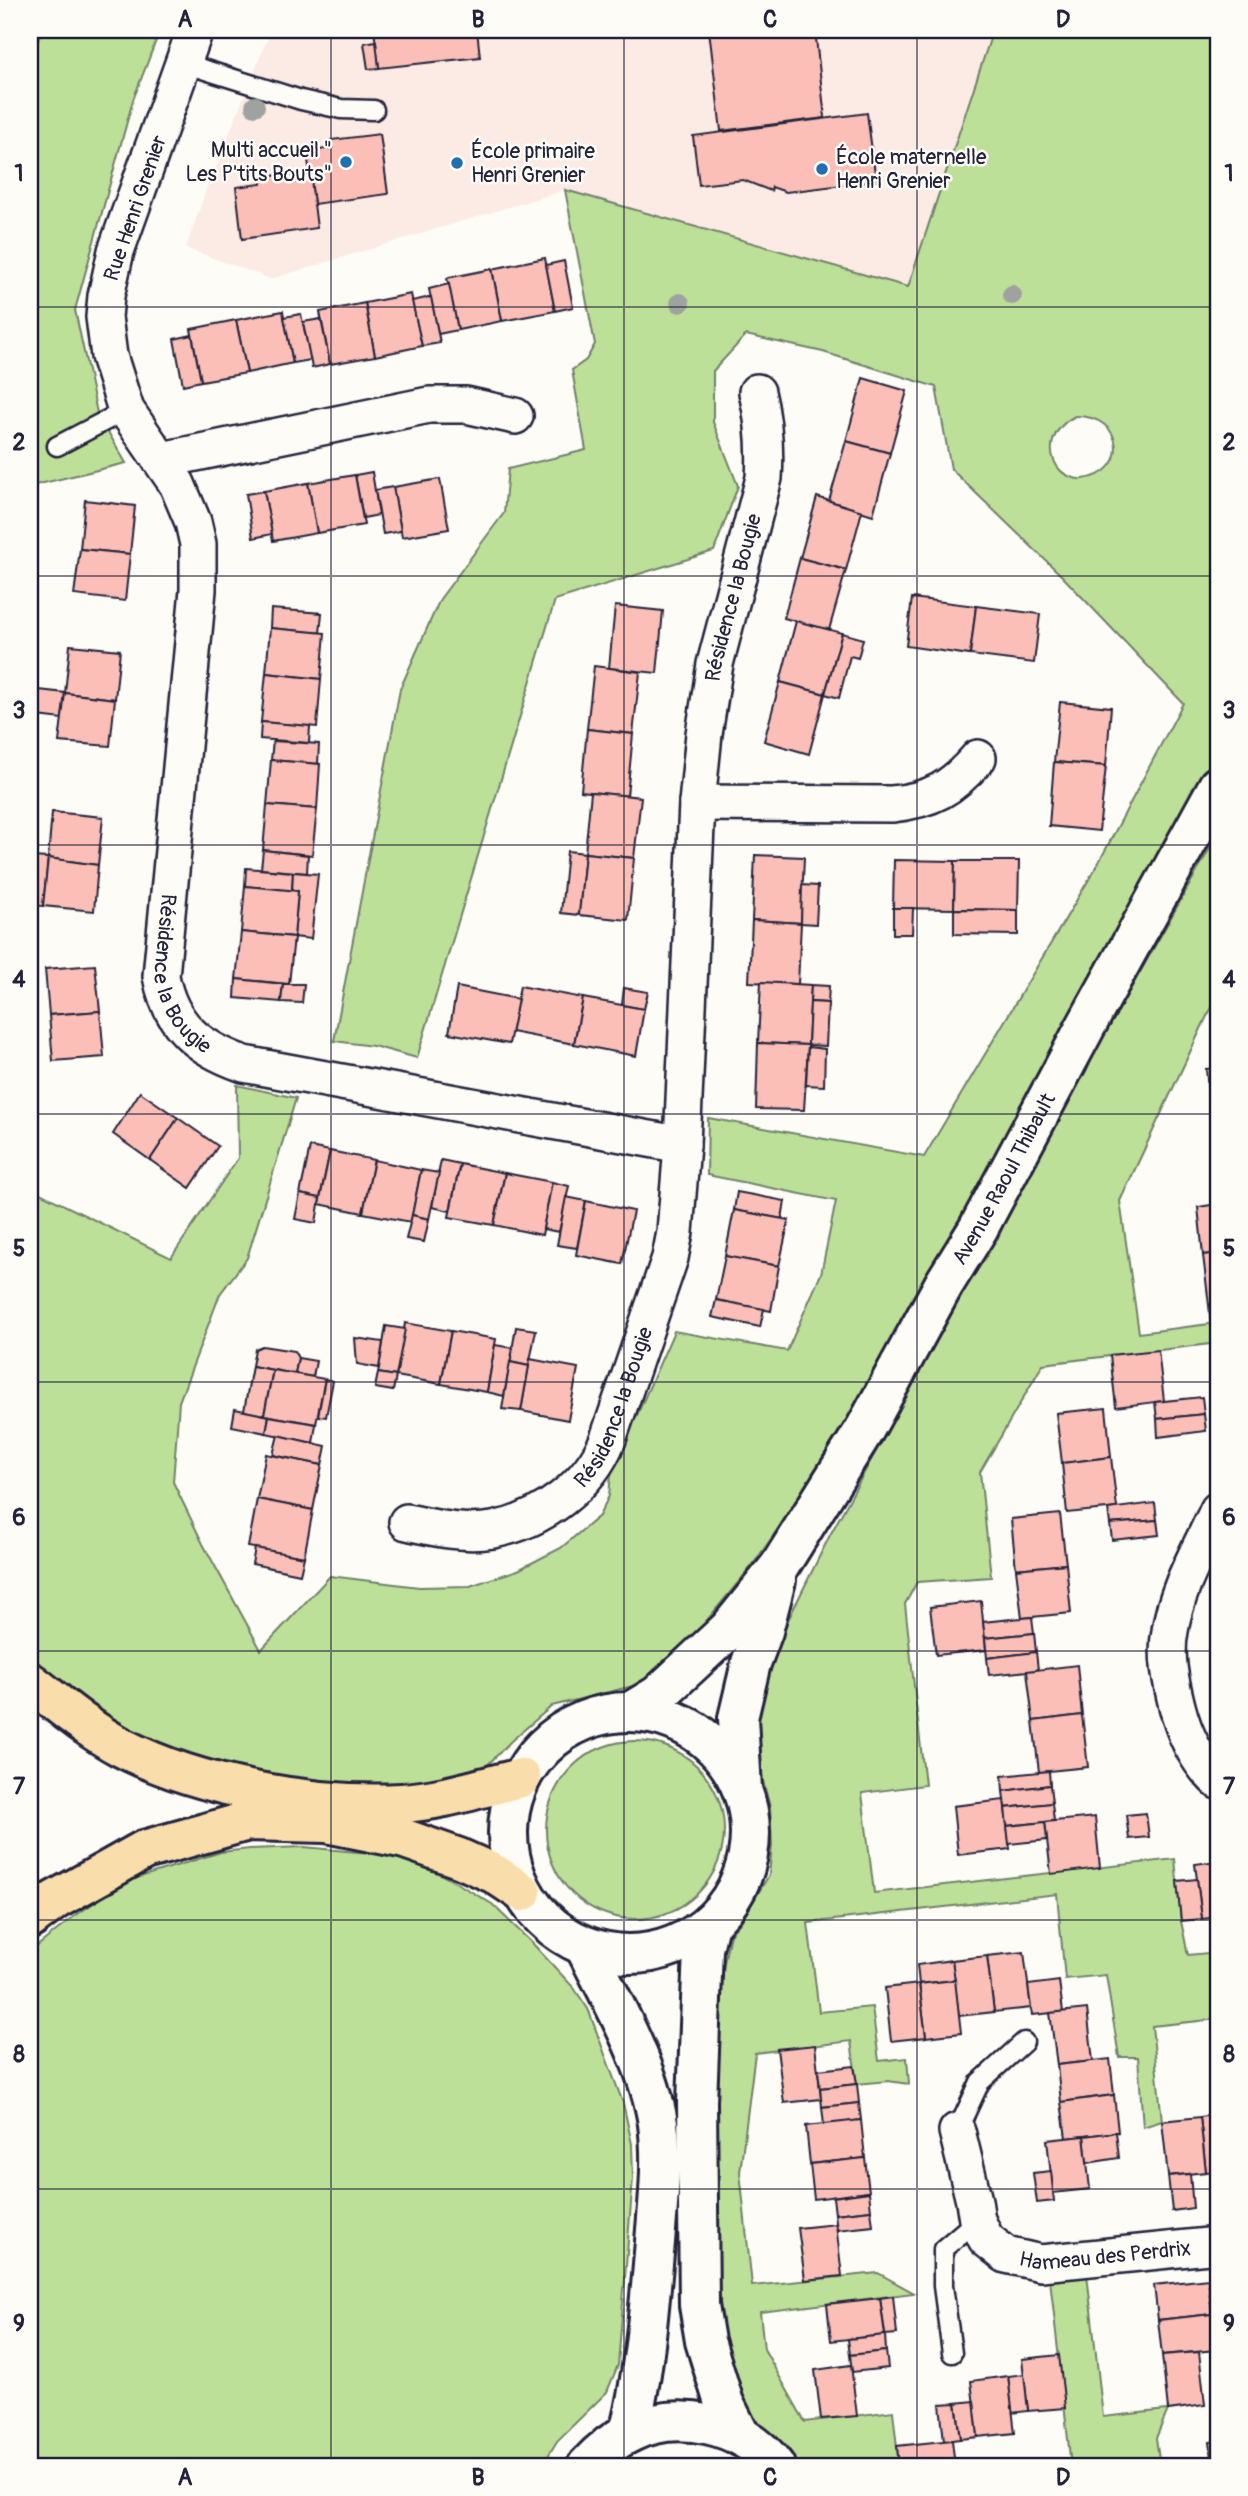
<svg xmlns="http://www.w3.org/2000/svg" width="1248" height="2496" viewBox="0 0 1248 2496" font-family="Pangolin,sans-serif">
<rect width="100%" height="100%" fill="#fdfcf7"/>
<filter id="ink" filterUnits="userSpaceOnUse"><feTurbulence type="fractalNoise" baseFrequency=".0143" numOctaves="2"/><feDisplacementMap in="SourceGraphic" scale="14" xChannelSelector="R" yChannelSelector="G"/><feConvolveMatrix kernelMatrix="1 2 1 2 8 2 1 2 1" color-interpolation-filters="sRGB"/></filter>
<g filter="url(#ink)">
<path fill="#fceae4" d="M271,30H993L909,288L565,190L271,279L186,248L212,173L225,152L228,137Z"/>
<g fill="#bde099" stroke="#70816a" stroke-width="2" fill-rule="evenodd">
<path d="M41,30H160L133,100L75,310L97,413L126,463L35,485L30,531V69Z"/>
<path d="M993,30H1218V753L1180,816L1010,1133L952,1231L907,1320L803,1494L751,1567L679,1654L641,1684L552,1706L511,1741L459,1794L248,1789L30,1682V1188L171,1258L238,1158L237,1085L296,1098L247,1258L220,1294L179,1402L173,1482L203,1544L261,1650L330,1576L419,1587L470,1586L518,1570L561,1548L599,1516L609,1496L611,1474L674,1331L787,1351L821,1274L836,1201L707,1175L708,1118L924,1157L1098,864L1183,703L1063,577L951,469L936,387L823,352L746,335L713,371V422L738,486L714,551L555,600L417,1058L373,1046L334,1041L400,689L440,599L504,513L508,469L586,450L572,370L586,360L595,344L565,190L908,287ZM1075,416C1126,415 1130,474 1083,479C1075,480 1064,475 1059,469C1044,449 1054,427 1075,416Z"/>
<path d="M1218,834V997L1206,1018L1120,1201L1139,1333L1218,1323V1343L1043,1364L980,1472L991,1577L917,1582L905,1604L925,1785L862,1793L874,1893L1175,1859L1181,1921L1188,1955L1218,1952V2019L1152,2026L1162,2121L1143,2127L1138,2057H1119L1106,1975L1065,1979L1057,1894L808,1923L819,2012L872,2007L879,2061L907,2058L909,2084L888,2081L857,2084L851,2041L755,2053L740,2172L752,2286L878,2273L914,2293L760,2312L764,2349L805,2422L893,2411L899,2466H795L750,2413L730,2361L717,2318L715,2006L730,1934L741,1922L769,1875L772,1846L770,1807L751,1736L758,1702L788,1620L830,1535L986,1251L998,1238L1024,1178Z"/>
<circle cx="635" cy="1830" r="89"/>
<path d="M304,1847L409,1857L455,1882L492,1904L533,1944L574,1988L588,2009L623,2103L632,2144L633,2178L618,2365L607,2392L557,2441L542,2466H30V1952L76,1915L127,1881L221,1852L250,1849Z"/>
<path d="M1087,2274L1103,2417L1168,2410L1156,2438L1160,2466H1071L1050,2279Z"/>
</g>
<g fill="#fbbfb7" stroke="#22223b" stroke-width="2">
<path d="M374,30H477L480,57L379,68Z"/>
<path d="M709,30H815L825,118L721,131Z"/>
<path d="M376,41L379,68L368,69L364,43Z"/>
<path d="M867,113L876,181L786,192L772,187L771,191L743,180L699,185L693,136Z"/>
<path d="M380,134L388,194L314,204L307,152L332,148L331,140Z"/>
<path d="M310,172L317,228L242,239L236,187L261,184L260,177Z"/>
<path d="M545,258L555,311L502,321L492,269Z"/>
<path d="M564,261L573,307L555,311L546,265Z"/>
<path d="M492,269L502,321L458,330L447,278Z"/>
<path d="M449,284L458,330L438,334L429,289Z"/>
<path d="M411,294L422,346L375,356L365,303Z"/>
<path d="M431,297L440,343L422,346L412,301Z"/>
<path d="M365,303L375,356L330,364L320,312Z"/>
<path d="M283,311L293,363L247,373L236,320Z"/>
<path d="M301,314L311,360L293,363L284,317Z"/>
<path d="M321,319L330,364L312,368L303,322Z"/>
<path d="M236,320L247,373L201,381L191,329Z"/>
<path d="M192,335L201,381L183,385L174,339Z"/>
<path d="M863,378L907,391L890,453L846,441Z"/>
<path d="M846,441L890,453L873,515L829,501Z"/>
<path d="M372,472L379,515L363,518L355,475Z"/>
<path d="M355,475L364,525L317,533L308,483Z"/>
<path d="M440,479L449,529L402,537L393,487Z"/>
<path d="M308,483L317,533L273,541L264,491Z"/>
<path d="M393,487L401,531L383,534L375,490Z"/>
<path d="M264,491L272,534L253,538L246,494Z"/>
<path d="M817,497L862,511L846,570L800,558Z"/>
<path d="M85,500L135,506L130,554L80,549Z"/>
<path d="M80,549L130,554L125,601L74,595Z"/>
<path d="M800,558L846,570L829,630L784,618Z"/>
<path d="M912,598L976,606L970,655L906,646Z"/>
<path d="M615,606L663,611L657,673L609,668Z"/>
<path d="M976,606L1040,614L1034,663L970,655Z"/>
<path d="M271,609L322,613L320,633L270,628Z"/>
<path d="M796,621L842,633L825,694L780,682Z"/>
<path d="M270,628L325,633L321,679L266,673Z"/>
<path d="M842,633L863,639L858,658L850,656L839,698L825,694Z"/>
<path d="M70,645L120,650L115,699L65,693Z"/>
<path d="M594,666L640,672L633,734L587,729Z"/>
<path d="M266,673L321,679L317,727L261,722Z"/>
<path d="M780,682L825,694L809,754L764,741Z"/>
<path d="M30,689L65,693L62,719L30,715Z"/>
<path d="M65,693L115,699L110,746L59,742Z"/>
<path d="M1060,702L1111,707L1106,766L1054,762Z"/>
<path d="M261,722L310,726L309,743L260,739Z"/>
<path d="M587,729L633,734L627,796L581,791Z"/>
<path d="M273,741L319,744L318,764L271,760Z"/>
<path d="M271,760L320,764L317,809L267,805Z"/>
<path d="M1054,762L1106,766L1099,831L1049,826Z"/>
<path d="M591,792L641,797L634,858L585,853Z"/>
<path d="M267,805L317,809L312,855L263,850Z"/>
<path d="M52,812L103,817L98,865L48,858Z"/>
<path d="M263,850L308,855L307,873L261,869Z"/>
<path d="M567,851L585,853L579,915L561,913Z"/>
<path d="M585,853L634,858L628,920L579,915Z"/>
<path d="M755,855L804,857L801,923L752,920Z"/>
<path d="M32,857L48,858L43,906L30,905Z"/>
<path d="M48,858L98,865L94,911L43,906Z"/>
<path d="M894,860L955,861L954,909L893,908Z"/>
<path d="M955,861H1019L1018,910L954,909Z"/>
<path d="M246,868L293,872L292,891L245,886Z"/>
<path d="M293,872L318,874L311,939L294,937L298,891H292Z"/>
<path d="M802,885L818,886L816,924L801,923Z"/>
<path d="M245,886L298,891L294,937L241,932Z"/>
<path d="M893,908H913L912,934H893Z"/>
<path d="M954,909L1018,910V935L954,934Z"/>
<path d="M752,920L801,923L798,984L749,982Z"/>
<path d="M241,932L294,937L289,984L236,979Z"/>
<path d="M95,965L100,1011L49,1015L45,969Z"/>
<path d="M236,979L283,984L281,1002L235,998Z"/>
<path d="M761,982L811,985L808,1045L758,1043Z"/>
<path d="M283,984H304L302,1003L281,1002Z"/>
<path d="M811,985L829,986L828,1003L810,1002Z"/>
<path d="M520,986L583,998L574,1044L511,1032Z"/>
<path d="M457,987L518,999L509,1044L449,1033Z"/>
<path d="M624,988L648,992L644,1009L622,1005Z"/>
<path d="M583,998L644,1009L636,1056L574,1044Z"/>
<path d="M810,1002L828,1003L826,1046L808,1045Z"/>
<path d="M100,1011L104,1057L53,1061L49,1015Z"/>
<path d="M758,1043L808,1045L804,1110L756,1109Z"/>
<path d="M808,1047L825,1049L824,1086L806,1085Z"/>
<path d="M1218,1068V1119L1211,1120L1206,1069Z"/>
<path d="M140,1092L178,1118L150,1160L113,1134Z"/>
<path d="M178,1118L218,1146L190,1188L150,1160Z"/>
<path d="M1218,1119V1169H1217L1211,1120Z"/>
<path d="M310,1147L330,1151L320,1198L300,1194Z"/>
<path d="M330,1151L374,1160L363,1213L319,1204Z"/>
<path d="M374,1160L421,1170L411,1222L363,1213Z"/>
<path d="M441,1160L460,1164L450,1211L432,1207Z"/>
<path d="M460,1164L505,1173L494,1225L449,1217Z"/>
<path d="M421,1170L439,1173L429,1219L412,1215Z"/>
<path d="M505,1173L552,1182L542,1235L494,1225Z"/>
<path d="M552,1182L569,1186L559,1232L543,1229Z"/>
<path d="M737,1192L785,1201L782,1219L734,1210Z"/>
<path d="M300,1194L320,1198L316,1223L295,1219Z"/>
<path d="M566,1197L586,1201L577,1248L557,1245Z"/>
<path d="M586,1201L633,1211L622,1264L576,1255Z"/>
<path d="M1218,1204V1253L1203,1255L1198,1207Z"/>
<path d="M734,1210L789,1220L779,1266L725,1256Z"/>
<path d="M412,1215L429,1219L424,1242L406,1239Z"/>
<path d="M1218,1253V1304L1209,1305L1203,1255Z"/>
<path d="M725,1256L779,1266L771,1311L716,1300Z"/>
<path d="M716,1300L764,1309L760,1327L712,1317Z"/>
<path d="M1218,1304V1323L1211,1324L1209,1305Z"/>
<path d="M405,1323L451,1331L441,1384L396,1376Z"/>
<path d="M386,1326L405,1329L396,1376L378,1373Z"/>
<path d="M516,1327L536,1330L529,1366L510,1362Z"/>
<path d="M451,1331L496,1339L487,1392L441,1384Z"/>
<path d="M355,1338L383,1342L379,1368L357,1364Z"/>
<path d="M495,1345L513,1348L504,1396L487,1392Z"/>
<path d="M262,1346L294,1351L298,1358L295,1374L252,1366L255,1349Z"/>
<path d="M1158,1350L1164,1401L1116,1407L1110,1355Z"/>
<path d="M298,1358L316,1361L313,1377L295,1374Z"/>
<path d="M530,1359L578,1368L568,1420L521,1411Z"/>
<path d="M510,1362L529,1366L521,1411L502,1409Z"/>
<path d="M252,1366L273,1370L264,1415L244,1411Z"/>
<path d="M273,1370L325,1379L316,1424L264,1415Z"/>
<path d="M378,1373L396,1376L393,1391L375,1388Z"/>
<path d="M325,1379L333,1381L326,1417L318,1416Z"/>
<path d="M1202,1397L1204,1414L1157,1419L1155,1402Z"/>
<path d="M1106,1408L1111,1457L1062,1463L1056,1413Z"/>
<path d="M235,1409L269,1416L266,1433L232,1426Z"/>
<path d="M1204,1414L1206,1431L1158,1437L1157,1419Z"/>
<path d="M269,1416L316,1424L313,1443L266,1433Z"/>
<path d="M278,1435L326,1446L322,1465L273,1455Z"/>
<path d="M266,1454L322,1465L313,1510L257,1499Z"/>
<path d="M1111,1457L1117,1508L1067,1513L1062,1463Z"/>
<path d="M257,1499L313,1510L304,1557L248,1547Z"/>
<path d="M1155,1503L1157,1520L1110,1524L1108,1509Z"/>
<path d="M1060,1514L1066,1564L1016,1569L1011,1519Z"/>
<path d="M1157,1520L1159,1535L1112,1540L1110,1524Z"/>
<path d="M255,1548L304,1557L300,1574L252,1564Z"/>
<path d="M1066,1564L1071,1613L1022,1618L1016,1569Z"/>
<path d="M981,1601L986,1650L936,1655L930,1607Z"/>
<path d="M1032,1617L1034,1633L985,1638L983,1622Z"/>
<path d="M1034,1633L1036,1652L987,1658L985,1638Z"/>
<path d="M1036,1652L1038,1670L989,1675L987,1658Z"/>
<path d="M1077,1665L1082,1715L1033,1721L1027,1671Z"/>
<path d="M1082,1715L1088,1767L1039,1772L1033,1721Z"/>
<path d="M1049,1771L1050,1785L1003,1791L1002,1776Z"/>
<path d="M1050,1785L1052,1803L1005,1808L1003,1791Z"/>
<path d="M1004,1800L1010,1849L958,1855L953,1806Z"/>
<path d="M1052,1803L1054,1821L1007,1826L1005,1808Z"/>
<path d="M1146,1813L1149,1837L1129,1839L1126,1815Z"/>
<path d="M1095,1817L1100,1868L1051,1874L1045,1822Z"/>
<path d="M1045,1822L1047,1840L1009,1844L1007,1826Z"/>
<path d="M1218,1861V1917L1202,1919L1195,1864Z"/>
<path d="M1197,1879L1202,1919L1181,1921L1177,1881Z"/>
<path d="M1024,1952L1031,2008L994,2012L987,1956Z"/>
<path d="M987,1956L994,2012L959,2016L952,1960Z"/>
<path d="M952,1960L955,1980L919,1984L917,1965Z"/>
<path d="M955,1980L961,2033L926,2037L919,1984Z"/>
<path d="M1059,1981L1063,2012L1032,2015L1028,1985Z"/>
<path d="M919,1984L926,2037L891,2041L885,1988Z"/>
<path d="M1087,2009L1093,2061L1057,2065L1050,2013Z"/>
<path d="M815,2045L821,2099L784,2103L777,2049Z"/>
<path d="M1110,2059L1114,2095L1061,2102L1057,2065Z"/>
<path d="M854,2066L857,2084L820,2088L818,2070Z"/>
<path d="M857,2084L859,2103L822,2107L820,2088Z"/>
<path d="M1114,2095L1118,2132L1066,2138L1061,2102Z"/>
<path d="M859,2103L861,2120L824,2125L822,2107Z"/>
<path d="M1218,2114V2171L1206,2172L1200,2117Z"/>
<path d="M1200,2117L1206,2172L1168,2176L1162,2121Z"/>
<path d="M861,2120L865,2158L810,2164L806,2126Z"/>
<path d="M1116,2132L1119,2158L1087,2163L1084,2136Z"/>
<path d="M1084,2136L1090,2189L1053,2193L1047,2140Z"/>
<path d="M865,2158L869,2192L814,2199L810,2164Z"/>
<path d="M1051,2171L1054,2201L1037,2203L1033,2173Z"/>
<path d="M1190,2174L1193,2208L1172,2211L1168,2176Z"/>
<path d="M869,2192L871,2210L835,2214L833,2197Z"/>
<path d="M871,2210L873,2226L837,2230L835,2214Z"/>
<path d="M836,2224L842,2276L805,2280L798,2228Z"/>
<path d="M1208,2279L1212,2314L1158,2320L1154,2285Z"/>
<path d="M893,2296L897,2334L885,2335L880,2298Z"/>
<path d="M880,2298L885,2335L831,2341L827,2304Z"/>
<path d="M1212,2314L1216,2350L1162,2355L1158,2320Z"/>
<path d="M885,2335L886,2351L850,2355L848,2339Z"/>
<path d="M886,2351L888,2368L852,2372L850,2355Z"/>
<path d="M1199,2352L1205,2405L1168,2410L1162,2355Z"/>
<path d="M1059,2355L1065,2408L1028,2411L1022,2359Z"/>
<path d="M851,2365L857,2416L821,2419L815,2370Z"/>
<path d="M1024,2374L1028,2411L1012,2413L1008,2376Z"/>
<path d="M1008,2376L1015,2433L978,2437L971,2381Z"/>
<path d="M974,2401L978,2437L961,2439L956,2403Z"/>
<path d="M956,2403L961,2439L944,2441L940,2404Z"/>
<path d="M952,2440L955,2466H899L897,2446Z"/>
<path d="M1218,2441V2466H1213L1210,2442Z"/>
</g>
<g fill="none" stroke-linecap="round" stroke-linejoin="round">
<defs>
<g id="service">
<path d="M183,63L301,100L341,109L374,110"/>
<path d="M57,446L126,410"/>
<path d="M957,2131L980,2082L1024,2042"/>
<path d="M952,2353L943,2286V2249L977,2220"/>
</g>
<g id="minor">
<path id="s1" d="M195,30L116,251L106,296L104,317L109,356L126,410L177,484L193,522L198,544V590L161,976C170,1025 198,1048 244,1064L682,1145L697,803L704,734L715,664L764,478C766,448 764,421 757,392"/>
<path d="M162,460L429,405H466L515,416"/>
<path d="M697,803L892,804C932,800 952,788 978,758"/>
<path d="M1218,1510C1201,1548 1176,1588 1170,1631C1165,1656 1171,1682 1177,1706C1184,1734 1197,1761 1218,1781"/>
<path id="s2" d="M407,1522C435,1528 464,1535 493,1530C542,1521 590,1485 608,1439L670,1258L675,1232L682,1145"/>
<path id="s3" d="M957,2131L974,2201L977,2220L986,2239L1006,2255L1041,2263L1218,2245"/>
</g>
<g id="tertiary">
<path id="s4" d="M630,1712L658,1695L729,1629L779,1567L865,1429L944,1284L978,1229L1086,1026L1218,786"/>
<path d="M742,1789L738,1718L751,1663L763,1631L776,1580"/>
</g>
<g id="secondary">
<circle cx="629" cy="1833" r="121"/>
<path d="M709,1924L703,1949L697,2102L699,2305L705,2341L724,2403L741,2437"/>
<path d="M585,1947C611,1999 650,2066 658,2124C663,2164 658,2203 655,2242C649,2307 645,2370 629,2433"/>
<path d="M587,2466C599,2453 612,2441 629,2433C677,2409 743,2423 775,2466"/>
</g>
<g id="trunk">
<path d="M30,1682C59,1704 89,1730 121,1747C200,1788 314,1807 401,1803C442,1801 482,1787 521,1778"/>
<path d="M30,1919L55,1900L144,1850L248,1821L326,1823L405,1839L459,1858L495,1874L522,1892"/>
</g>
</defs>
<use href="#service" stroke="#22223b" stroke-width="23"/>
<use href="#minor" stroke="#22223b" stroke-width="40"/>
<use href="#tertiary" stroke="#22223b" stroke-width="44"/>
<use href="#secondary" stroke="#22223b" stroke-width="44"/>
<use href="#trunk" stroke="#22223b" stroke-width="44"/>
<use href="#service" stroke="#fdfcf7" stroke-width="18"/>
<use href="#minor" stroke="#fdfcf7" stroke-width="35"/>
<use href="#tertiary" stroke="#fdfcf7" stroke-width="38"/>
<use href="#secondary" stroke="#fdfcf7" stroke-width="38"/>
<use href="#trunk" stroke="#f9deab" stroke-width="38"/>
</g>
<g fill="#9ea39f">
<circle cx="255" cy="106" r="10"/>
<circle cx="1012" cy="295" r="10"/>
<circle cx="680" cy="303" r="10"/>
</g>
</g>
<path fill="none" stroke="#22223b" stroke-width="2" stroke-opacity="0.55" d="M331,30V2466M624,30V2466M917,30V2466M30,307H1218M30,576H1218M30,845H1218M30,1114H1218M30,1382H1218M30,1651H1218M30,1920H1218M30,2189H1218"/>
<g fill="#1f6fb2" stroke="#fdfcf7" stroke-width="2.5">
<circle cx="346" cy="162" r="7"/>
<circle cx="457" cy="163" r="7"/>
<circle cx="822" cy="169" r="7"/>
</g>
<g text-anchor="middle" stroke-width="5" stroke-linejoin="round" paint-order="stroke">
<g font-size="21" fill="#22223b" stroke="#fdfcf7" text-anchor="start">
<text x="332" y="157" text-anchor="end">Multi accueil "<tspan x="332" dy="24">Les P'tits Bouts"</tspan></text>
<text x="471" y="158">École primaire<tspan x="471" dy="24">Henri Grenier</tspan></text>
<text x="836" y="164">École maternelle<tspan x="836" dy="24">Henri Grenier</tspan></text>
</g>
<g font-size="21" fill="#22223b" stroke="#fdfcf7">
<text transform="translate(135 208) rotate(-71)" y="7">Rue Henri Grenier</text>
<text dy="7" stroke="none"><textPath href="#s1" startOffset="2110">Résidence la Bougie</textPath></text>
<text dy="7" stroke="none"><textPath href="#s1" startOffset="989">Résidence la Bougie</textPath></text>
<text dy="7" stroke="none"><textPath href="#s4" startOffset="658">Avenue Raoul Thibault</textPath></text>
<text dy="7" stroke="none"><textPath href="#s2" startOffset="271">Résidence la Bougie</textPath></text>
<text dy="7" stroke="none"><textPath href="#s3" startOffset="238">Hameau des Perdrix</textPath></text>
</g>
</g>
<rect width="1248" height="2496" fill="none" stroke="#fdfcf7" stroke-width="77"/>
<rect x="38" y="38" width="1172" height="2420" fill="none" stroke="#22223b" stroke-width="2.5"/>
<g font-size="23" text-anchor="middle" font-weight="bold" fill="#22223b">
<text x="185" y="27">A</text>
<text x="478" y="27">B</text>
<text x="770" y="27">C</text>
<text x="1063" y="27">D</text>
<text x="19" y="181">1</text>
<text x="1229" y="181">1</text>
<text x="19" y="450">2</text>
<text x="1229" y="450">2</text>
<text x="19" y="718">3</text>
<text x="1229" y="718">3</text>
<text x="19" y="987">4</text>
<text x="1229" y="987">4</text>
<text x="19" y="1256">5</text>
<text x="1229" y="1256">5</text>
<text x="19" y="1525">6</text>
<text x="1229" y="1525">6</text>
<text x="19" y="1794">7</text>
<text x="1229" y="1794">7</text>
<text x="19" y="2062">8</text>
<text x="1229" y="2062">8</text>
<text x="19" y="2331">9</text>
<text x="1229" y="2331">9</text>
<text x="185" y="2485">A</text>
<text x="478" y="2485">B</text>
<text x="770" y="2485">C</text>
<text x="1063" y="2485">D</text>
</g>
</svg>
